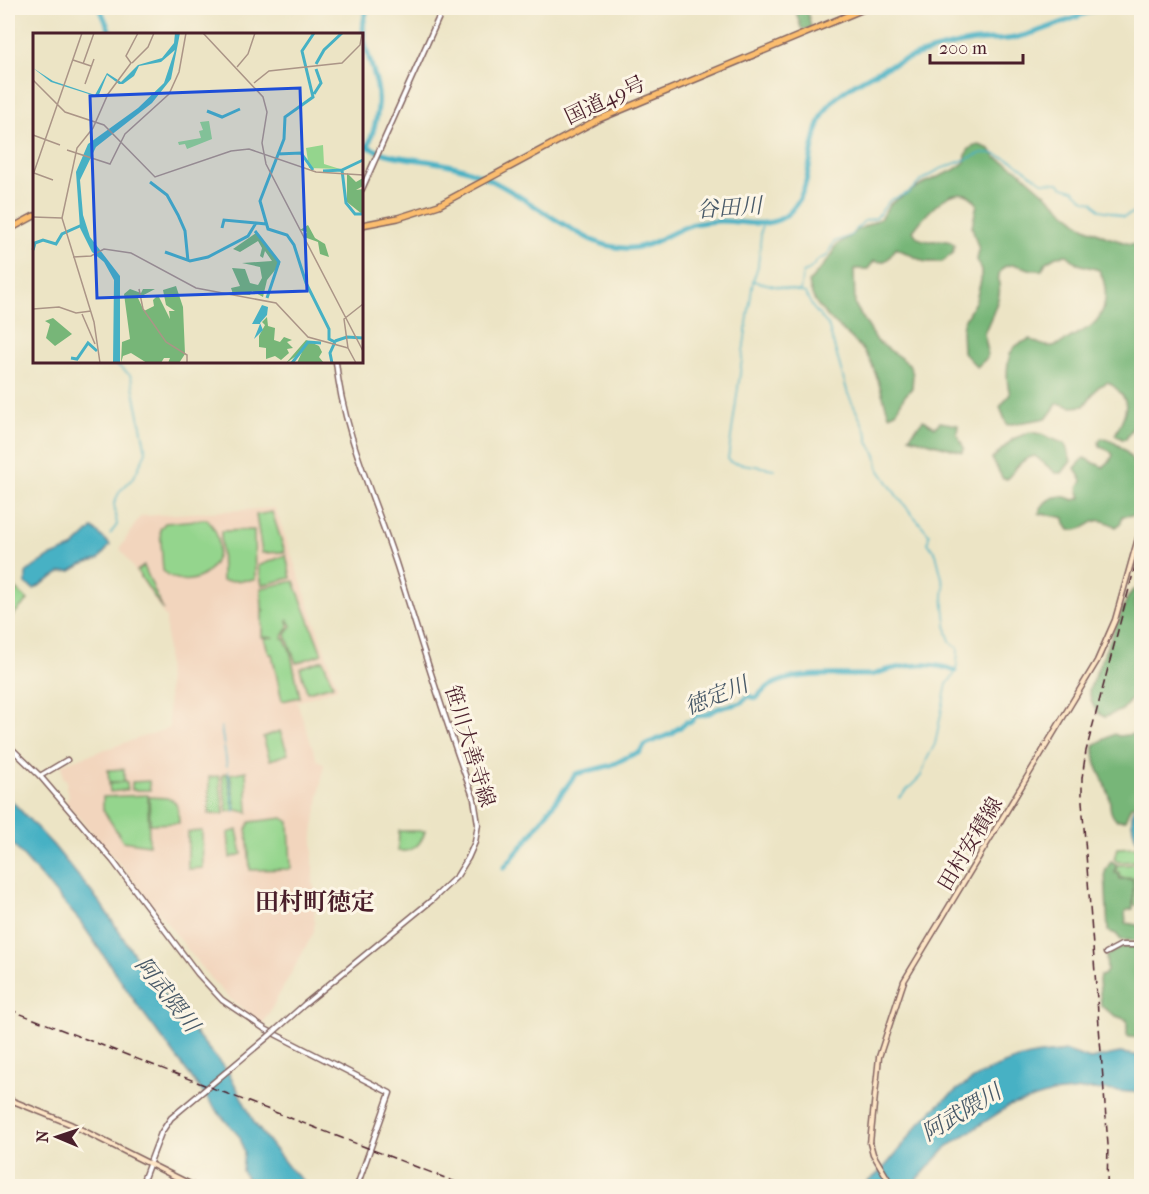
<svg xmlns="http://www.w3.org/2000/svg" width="1149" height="1194" viewBox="0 0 1149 1194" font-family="'IM FELL French Canon','Noto Serif JP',serif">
<rect width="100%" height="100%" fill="#fcf5e5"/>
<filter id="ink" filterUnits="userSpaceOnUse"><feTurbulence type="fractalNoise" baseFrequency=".0167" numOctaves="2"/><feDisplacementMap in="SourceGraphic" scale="12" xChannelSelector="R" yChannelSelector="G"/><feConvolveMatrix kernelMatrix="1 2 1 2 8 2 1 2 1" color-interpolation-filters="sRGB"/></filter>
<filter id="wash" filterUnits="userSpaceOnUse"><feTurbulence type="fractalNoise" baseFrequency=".008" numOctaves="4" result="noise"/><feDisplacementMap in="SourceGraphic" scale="24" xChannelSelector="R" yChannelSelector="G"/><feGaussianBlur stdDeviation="1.35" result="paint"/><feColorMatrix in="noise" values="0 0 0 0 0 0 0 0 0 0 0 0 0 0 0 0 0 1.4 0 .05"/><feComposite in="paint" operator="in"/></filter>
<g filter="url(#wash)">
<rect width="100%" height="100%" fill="#ece4c5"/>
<path fill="#f2d5bd" d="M275,508L338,688L297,702L317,760L324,764L313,834V886L315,888L314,932L263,1024L229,998L211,979L130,876L66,803L69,795L66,788L67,781L63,777L62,764L169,728L166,618L120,548L139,518L142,516Z"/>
<g fill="#94d58d" stroke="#6f7a5c" stroke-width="1.5">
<path d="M272,512L285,552L262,553L256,515Z"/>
<path d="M207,519C239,553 198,601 163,571L160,529L165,523Z"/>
<path d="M254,530L255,580L222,581L221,531Z"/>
<path d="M286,555L291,578L262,585L258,566Z"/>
<path d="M144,566L163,610L137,571Z"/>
<path d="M294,581L322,654L296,663L286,635L291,626L288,619V628L282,638H284L290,650L300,697L282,701L272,654H269L264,638L274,637H262V611L264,610L262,609L261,588Z"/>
<path d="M8,583L14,587L28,600L8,620Z"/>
<path d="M323,660L333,685L307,692L300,668Z"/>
<path d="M280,731L288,754L270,760L263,737Z"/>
<path d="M124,769V782L127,783V790L110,792L109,784L123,782H109L108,770Z"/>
<path d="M246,771L248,812L236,810L230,774Z"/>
<path d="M227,773L234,810L227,812L222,775Z"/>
<path d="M219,776L224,814H209V777Z"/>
<path d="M149,781L150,790H132V782Z"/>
<path d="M148,795L149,845L123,841L103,810V797Z"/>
<path d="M149,797C174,798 178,796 179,823L150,824Z"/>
<path d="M283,818L289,822L291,869L250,870L247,829L250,822Z"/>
<path d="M237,830L242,854L230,858L228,833Z"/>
<path d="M202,831L203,868L188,869V832Z"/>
<path d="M399,831H425C422,844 412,853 398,851Z"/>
<path d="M1137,847L1141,848V861L1118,862L1114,859L1117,848Z"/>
<path d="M1141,864V905H1134L1133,878H1121L1119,872H1116L1117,865Z"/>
</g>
<g fill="#77b678" stroke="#606a52" stroke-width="1.5">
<path d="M795,8H809L807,10L811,27L805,30L801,28Z"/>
<path d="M979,145L990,149L995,157L1017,169L1081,225L1107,237L1130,244H1141V423L1136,422L1126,439H1122L1115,435C1127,410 1134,400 1108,382L1098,387L1084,406L1072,407L1058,403L1047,418L1007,425L1000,407L1010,394C1006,382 1005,354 1016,346C1020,343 1026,341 1030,339C1036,342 1041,346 1048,346C1056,347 1063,342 1070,338C1076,334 1084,331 1091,326C1108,313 1109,288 1099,270L1078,264L1067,255L1056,256L1046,262L1042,270C1027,272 1023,264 1011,265C1006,265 1002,268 1000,272C996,279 1001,287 999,295C996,309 989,321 984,334L987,347V358L977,367L963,352L962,331L963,323L976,300L981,280V268L977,260L979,250L972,227L977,204C958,174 925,215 913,231C923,250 940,234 954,244L953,253L942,262H925L896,248C889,258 887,264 874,261L868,269H854L855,305L877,341L909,364L913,374L912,388L904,397L896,412L889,415C883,399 876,367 866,354C849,329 812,315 809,282L833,254L834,248L839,243L851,236L857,230L880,219L891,203L924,183L954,170L965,162C966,151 968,147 979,145Z"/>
<path d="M923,420L935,427L940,422L958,425L957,434L964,448L963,452L909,437Z"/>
<path d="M1030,432L1041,434L1065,444L1071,461L1062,473H1056L1035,456C1020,459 1016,469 1007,479H1003L992,459L1013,439Z"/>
<path d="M1101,438C1107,439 1110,441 1115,443C1137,456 1139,476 1140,499L1141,501L1140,511L1135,515L1122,516L1121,523L1116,527C1089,510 1093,532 1069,530L1065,524L1064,518C1055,515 1047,516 1039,513C1045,496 1060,493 1074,500L1081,498L1078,488L1082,481L1075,468L1084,458L1103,467L1110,461L1113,455L1110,451L1100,447L1099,442Z"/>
<path d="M1139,588L1141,589L1134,601L1137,612L1141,616V688L1122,710L1105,717C1094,713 1091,701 1089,690L1127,599L1132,591Z"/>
<path d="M1141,733V804L1131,806L1125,820H1116C1107,810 1112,804 1108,792C1101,772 1094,769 1094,745L1114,734L1119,736Z"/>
<path d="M1111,861L1116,864L1115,873L1119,874L1120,879H1133V909L1125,911L1126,923L1137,925L1141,928V941L1121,940L1116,934L1108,931L1105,872Z"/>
<path d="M1130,946L1141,947V1038L1129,1037L1127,1035V1020L1116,1016L1101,1006L1099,980L1100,976L1104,975L1107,971L1106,956L1120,948Z"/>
</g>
<g fill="#46b1c4" stroke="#486878" stroke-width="1.5">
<path d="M93,528L110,545L99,559L81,565L71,571L61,572L34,589L26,584V573L28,571L49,557L72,548Z"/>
<path d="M8,797L53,845L101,904L147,974L230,1075L255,1124L290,1169L309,1186H252L242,1171L244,1152L240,1137L216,1110L138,1006L80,921L8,839Z"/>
<path d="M1141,806H1142L1141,846C1133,839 1129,816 1135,807Z"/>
<path d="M1067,1051L1090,1059L1120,1053L1141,1056V1093L1092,1089L1052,1093L1009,1106L948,1146L911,1186H860C888,1172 902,1141 924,1119C950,1091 988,1066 1026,1057C1039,1053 1054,1053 1067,1051Z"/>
</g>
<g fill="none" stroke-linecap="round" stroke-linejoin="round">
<g stroke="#46b1c4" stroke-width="1.5">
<path d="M762,223L758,266L753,281L728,459L730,462L774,469"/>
<path d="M753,281L805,293L813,308L828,325L848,394L868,435V442L876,455L879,469L897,496L929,534L928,543L936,554L944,586L943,597L947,632L950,641L958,648L957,665L954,675L947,684L935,744L927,759L921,776L899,798"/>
<path d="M800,291L803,273L808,271L819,259L827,256L834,242L850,236L864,221L876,218L890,200L908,193L921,181L938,170L982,153H991L1013,161L1042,182L1059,183L1063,187L1074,190L1085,200L1093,202L1100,210L1111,212L1123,217L1133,213L1142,215"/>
<path d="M110,534L117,525L114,503L120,491L134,477L146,452L132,381L130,375L113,362"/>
<path d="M221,727L227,766"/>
<path d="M228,771L235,812"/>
</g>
<g stroke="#46b1c4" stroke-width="5">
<path d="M100,8L111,34"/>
<path d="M362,144C371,148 381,153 391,155C416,161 443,161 467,170C499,181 529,203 558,221C580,234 598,247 624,248C649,250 666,234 688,226C697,222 709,222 719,221C741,220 770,231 789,213C821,182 800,122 843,92C879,66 926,50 969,42C984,39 999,41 1014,38C1043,32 1072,18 1100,8"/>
<path d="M368,147C375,127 381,107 377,86C372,59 355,35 368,8"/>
<path d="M504,868L527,840L576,774C586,771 598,769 608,766C619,763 629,754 639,753L646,744L673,733C675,728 683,728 686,722H691L695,716C710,716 711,710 722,707C732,704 740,707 748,696L757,698C776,668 840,676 870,675C875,675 882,671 887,670C911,664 933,662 955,671"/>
</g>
</g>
</g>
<g filter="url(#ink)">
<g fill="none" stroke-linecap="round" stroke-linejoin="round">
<defs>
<g id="tertiary">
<path d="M362,189L443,8"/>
<path d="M8,745L40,776L113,861L198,974L222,1000L265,1029L390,1093L357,1186"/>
<path d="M40,776L67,760"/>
<path d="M1106,953L1121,945H1142"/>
<path d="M305,1004L432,900L457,876L468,858L475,842L478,824L474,799C445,723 422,644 397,566C375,499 343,432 336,362"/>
<path d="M141,1186L161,1133L171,1118L269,1036"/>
</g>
<g id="secondary">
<path d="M8,1099L70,1124L194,1186"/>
<path d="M892,1186L873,1154L870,1143L879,1057L901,990L904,981L1097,661L1115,620L1142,524"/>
</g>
<g id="trunk">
<path d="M362,225L398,218L439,205L597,120L866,8"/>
<path d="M8,230L34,216"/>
</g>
</defs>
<use href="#tertiary" stroke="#836461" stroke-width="7"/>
<use href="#secondary" stroke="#836461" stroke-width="7"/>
<use href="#trunk" stroke="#836461" stroke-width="8"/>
<use href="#tertiary" stroke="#fff" stroke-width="4"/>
<use href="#secondary" stroke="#fde5c5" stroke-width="4"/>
<use href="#trunk" stroke="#fbbd6e" stroke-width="5"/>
<g stroke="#4a1f2b" stroke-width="1.5" stroke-dasharray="9 4.5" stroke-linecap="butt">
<path d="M8,1009L466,1186"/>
<path d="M1107,1186L1108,1145L1082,801V778L1086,751L1142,540"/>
</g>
<defs>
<path id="tertiary-bridge" d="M269,1036L305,1004"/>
</defs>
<use href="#tertiary-bridge" stroke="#836461" stroke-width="7" stroke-linecap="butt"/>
<use href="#tertiary-bridge" stroke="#fff" stroke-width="4"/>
</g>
</g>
<g text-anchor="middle" stroke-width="6" stroke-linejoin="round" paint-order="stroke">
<g font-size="21" fill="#4a1f2b" stroke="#fcf5e5">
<text transform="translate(605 100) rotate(-25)" y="7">国道49号</text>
<text transform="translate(470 746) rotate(73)" y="7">笹川大善寺線</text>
<text transform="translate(970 844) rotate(-59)" y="7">田村安積線</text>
</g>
<g font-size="22" font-style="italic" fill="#485968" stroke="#fcf5e5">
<text transform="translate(729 207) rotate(-4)" y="8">谷田川</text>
<text transform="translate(716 695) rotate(-22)" y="8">徳定川</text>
<text transform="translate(168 994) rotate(52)" y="8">阿武隈川</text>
<text transform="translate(961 1112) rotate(-31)" y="8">阿武隈川</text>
</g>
<g font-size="24" font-weight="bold" fill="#4a1f2b" stroke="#fcf5e5">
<text x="315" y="910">田村町徳定</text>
</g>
</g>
<g transform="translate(33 33)">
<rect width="330" height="330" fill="#ece4c5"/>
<path d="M176,88L179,106L154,116L152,111L146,112L145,109L168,105L166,98L170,97L167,89ZM290,112L291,131L307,136L276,135L273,115Z" fill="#94d58d"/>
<path d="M314,140L323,149L330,145V153L323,157L330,156L329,181L314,169ZM275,192L282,205L292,211L296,224L287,221L285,209L271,204L274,199L267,197ZM223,200L247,231L234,247L230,264L219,258L217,262L200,261L198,255L207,253L199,235L212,236L217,250L225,252L229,245L227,234L209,230L239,228L232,218L230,225L227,223L229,215L225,208L207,219L200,216ZM143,253L150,274L152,321L146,330H135L137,325H131L128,330H114L98,320L90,323L88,330L89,309L97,306L91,261L97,256L108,260L110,256H122L105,265L111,278L121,273L120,267L125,262L137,286L136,278H142L133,272L130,257ZM234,284L235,293L242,295L241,307L247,309L251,304L259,307L254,309L260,315L254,316L256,320L248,327L242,323L233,326V315L226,314V303L232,292L229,289ZM20,285L39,301L22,313L13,305L17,291L12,288ZM273,307L286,313L289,319L286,324L291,330H264L269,319L253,330Z" fill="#77b678"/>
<path d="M142,0H147L138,46L119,70L63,114L47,147L50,182L57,204L87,243V330H80L81,247L71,229L59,219L47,195L43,139L55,111L105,75L131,50L142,17L128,29L106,33L101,43L90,51H86L74,42L65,64L18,49L0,35L20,48L62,62L74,40L88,49L105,32L129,25L141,10ZM229,272L235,274L234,282L227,290L230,297L221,306L227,291H219Z" fill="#46b1c4"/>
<path fill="none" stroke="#46b1c4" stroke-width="3" d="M281,0L269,18L280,64L252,84L251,106L227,168L235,196L254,202L261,212L273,250L296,296V306L302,309M283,31L291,17L309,0M281,61L288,50L283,36M174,78L189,84L207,76M244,121L268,120L280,137M309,137L330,127M290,138L309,137L313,170L322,181H330M117,149L134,162L145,182L152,198L155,228M189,195L191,187L233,191M222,198L246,229L234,265M0,217L2,210L10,207L23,211L29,201L49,192M132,219L157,228L175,224L215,203L223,190M302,308L314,304L330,305M38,325L44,326L55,310L64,318M259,330L275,309L288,310M299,330L297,320L302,309"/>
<path fill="none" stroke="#ab9587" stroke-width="1.5" d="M170,0L230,64L234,79L229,110L233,131L330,318M40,27L58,33M99,30L115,14L121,0M50,31L61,0M204,34L215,21L222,0M0,47L32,79L71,92L122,144L198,118L216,116L283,139L330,142M221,50L236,38L309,30L327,12L329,0M52,51L61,26M0,102L27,112M34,117L77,131L92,101L136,61L146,39L153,0M1,140L20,147M0,142L49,0M0,184L29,185M40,224L58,223L71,216L98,220L163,255L243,270L275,304L315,315M106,256L110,276L133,309L154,322V330M0,276L26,274L43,280L58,278M49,281L62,311M67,330L61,289L29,185L44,115L60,95L75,61L98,30L93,23L105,0M323,330L315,315L311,286L330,271"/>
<path fill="#1d4ed8" fill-opacity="0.15" stroke="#1d4ed8" stroke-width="3" d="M267,55L274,258L64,265L57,63Z"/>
<rect width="330" height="330" fill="none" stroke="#4a1f2b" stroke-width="3"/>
</g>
<rect width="1149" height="1194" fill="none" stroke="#fcf5e5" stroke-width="30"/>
<g transform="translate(57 1137) rotate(272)" stroke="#fcf5e5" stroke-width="4.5" paint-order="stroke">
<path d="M0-4.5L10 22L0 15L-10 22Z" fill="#4a1f2b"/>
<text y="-9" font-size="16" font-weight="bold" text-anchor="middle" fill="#4a1f2b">N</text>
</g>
<path d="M930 54v9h93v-9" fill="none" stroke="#4a1f2b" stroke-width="3"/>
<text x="939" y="54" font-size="18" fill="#4a1f2b" stroke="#fcf5e5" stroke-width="4.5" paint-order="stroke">200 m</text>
</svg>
